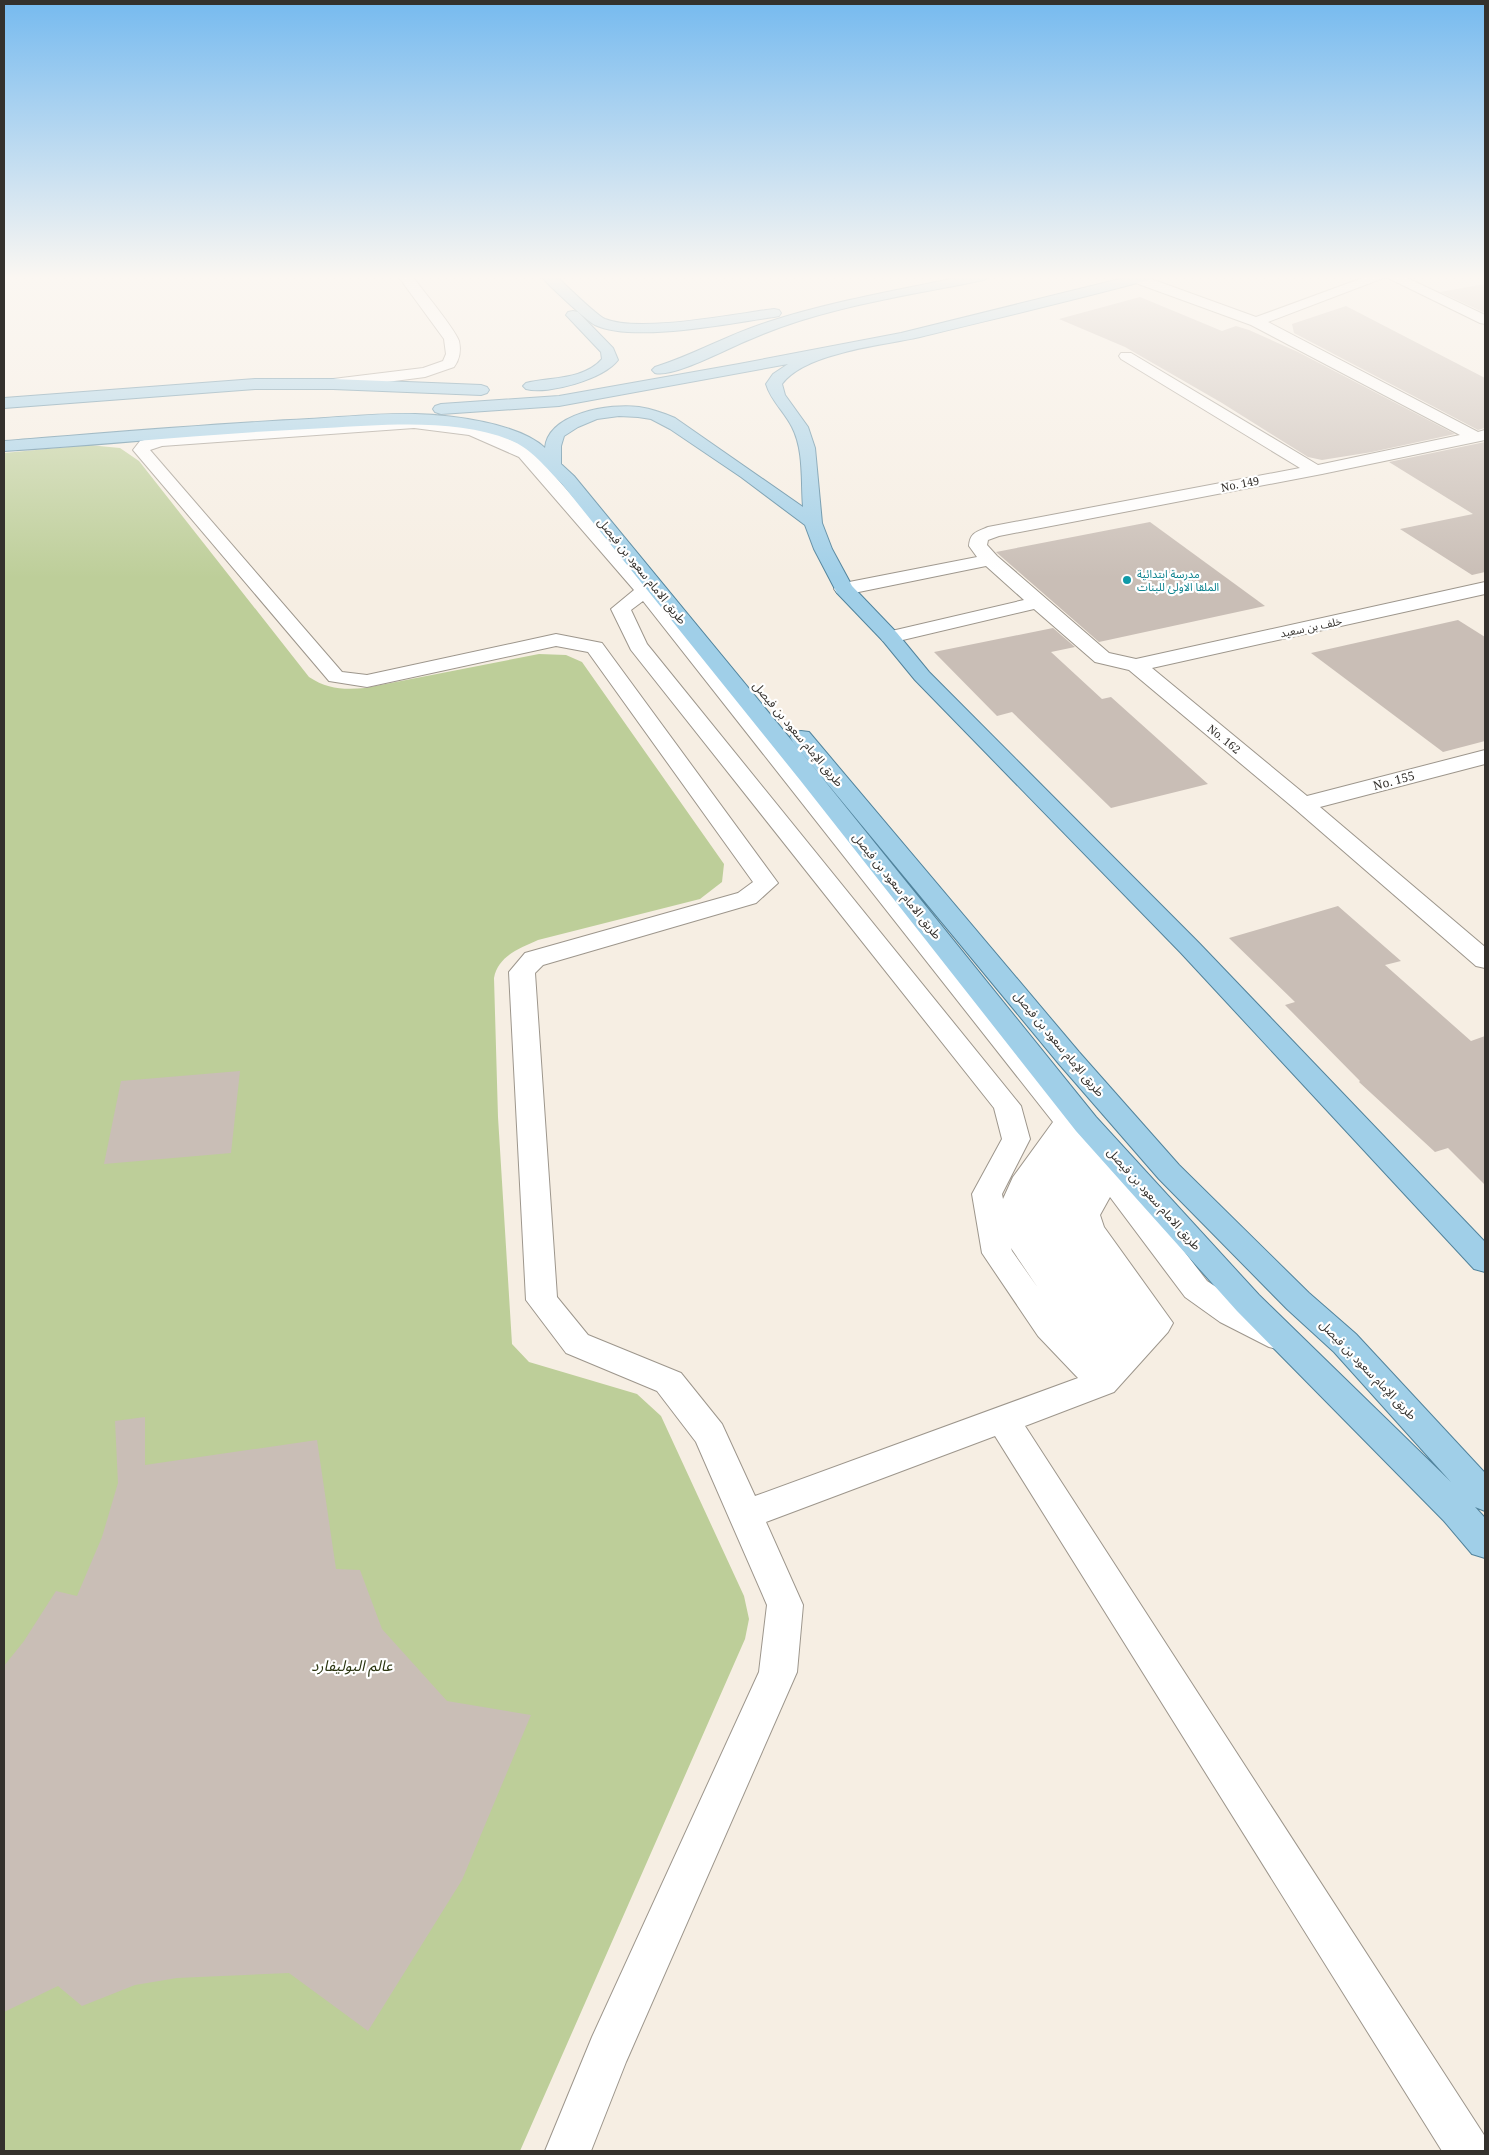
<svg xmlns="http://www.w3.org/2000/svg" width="1489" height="2155" viewBox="0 0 1489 2155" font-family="'Noto Serif','Noto Sans Arabic',serif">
<rect width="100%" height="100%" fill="#f6eee3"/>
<path fill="#bdce99" d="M89,445L120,448L139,461L309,677C327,689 344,690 365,688L539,654L566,655L582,662L724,864L722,882L700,899L538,940C520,948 498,956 494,978L498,1117L512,1344L529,1362L637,1394L661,1416L744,1596L749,1619L745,1639L520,2151H4V453Z"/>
<g fill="#c9beb6">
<path d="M1485,284V313L1440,292Z"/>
<path d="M1140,297L1222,331L1236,326L1249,330L1298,352L1455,434L1372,452L1322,460L1308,457L1222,403L1125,347L1059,319Z"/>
<path d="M1346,306L1485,378V428L1478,430L1294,333L1292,324Z"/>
<path d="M1485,442V572L1472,575L1400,529L1473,514L1389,462Z"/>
<path d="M1150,522L1265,606L1099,642L996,552Z"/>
<path d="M1458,620L1485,637V741L1443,752L1311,653Z"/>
<path d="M1053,628L1075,647L1051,652L1102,699L1111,697L1208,784L1111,808L1012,712L997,716L934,652Z"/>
<path d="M1338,906L1401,961L1385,965L1471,1041L1485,1036V1185L1448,1148L1435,1152L1359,1082L1360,1081L1285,1005L1295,1002L1229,938Z"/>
<path d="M240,1071L231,1153L104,1164L121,1081Z"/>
<path d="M145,1417V1465L317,1440L336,1569L360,1570L382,1629L447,1701L531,1715L462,1880L368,2031L289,1973L177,1978L135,1985L82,2006L58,1986L4,2012V1666L24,1641L56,1591L77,1596L102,1537L118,1483L115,1421Z"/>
</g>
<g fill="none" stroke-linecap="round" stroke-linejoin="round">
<defs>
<g id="minor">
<path d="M398,276H412C421,288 455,329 459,341C461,350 460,359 454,367L425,377L333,389L328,387L325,384L328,381L333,379L423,368L443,361L446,354L444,339Z"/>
<path d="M1133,276H1143L1256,317L1368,276H1403L1485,315V324L1480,323L1386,277L1268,322L1478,432L1485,430V440L1322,474L999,536L988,540L987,545L997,556L1109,653L1136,659L1485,582V594L1152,668L1307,796L1485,750V764L1320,807L1485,947V968L1476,966L1295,809L1129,670L1095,662L1034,609L890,643L883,641L880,637L883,633L1024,600L986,566L844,595L837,593L834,589L837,585L844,583L977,557L969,546C970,533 976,532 988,527L1300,468L1121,359L1119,356L1121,353H1131L1318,465L1460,435L1251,325L1133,282L1131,279Z"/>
<path d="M414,418L478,427L505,437L531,449L652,587L1106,1150L1207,1281L1242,1304L1291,1329L1296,1338L1291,1347L1280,1350L1269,1347L1220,1322L1185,1297L1110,1197L1100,1215L1104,1227L1173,1323L1168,1332L1114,1392L1025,1426L1484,2135L1485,2151H1442L995,1436L766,1522L803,1605L797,1672L626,2062L591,2151H545L592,2037L759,1672L767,1605L696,1442L657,1391L566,1353L526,1300L509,972L525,953L738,893L753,882L588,652L556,646L367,687L329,681L133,450L140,441L161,436ZM414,428L469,435L519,457L634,590L611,609L631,650L994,1108L1002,1139L972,1194L982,1253L1038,1336L1078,1378L755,1496L722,1424L681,1373L588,1335L557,1297L535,973L543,965L756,903L778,883L602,643L556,634L367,675L342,672L150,450L162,446ZM643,601L1053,1122L1013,1177L1003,1199L1002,1194L1030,1139L1021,1106L647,644L631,610ZM1011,1248L1038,1288L1012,1251Z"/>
</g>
<g id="major">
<path d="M541,276H556C566,285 596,315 605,319C640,333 734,314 774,309L779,310L781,313L779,316L774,317C730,323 634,343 595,325C588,322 546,283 541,276Z"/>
<path d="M965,276H991L984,280C906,296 824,307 751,339C730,347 674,378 655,373L652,370L655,367C694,355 729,334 768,322C832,301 899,290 965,276Z"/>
<path d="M1132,276H1154L1152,279C1075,300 997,318 920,337C893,343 864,346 838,354C819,359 794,368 782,384L785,395L808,427L815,448L822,523L832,549L852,586L897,633L929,672L1199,943L1485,1242V1272L1474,1269L1181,953L915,680L883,641L837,593L814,549L805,525L741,477L670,429L651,419L638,417L619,416L597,419L578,427L564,436L561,446V464L574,476L816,770L1096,1117L1259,1295L1451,1482L1334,1352L1287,1309L1159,1179L1059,1064L793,742L790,737L793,732L801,731L809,732L1079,1052L1179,1165L1309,1293L1356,1334L1485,1473V1511L1475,1507L1485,1518V1558L1472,1554L1444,1521L1237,1311L1076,1131L800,780L562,484C546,468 531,448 510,440C456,418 383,425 326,428C218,433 111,444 4,451V441C106,433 207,424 309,419C344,417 380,413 415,414C451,415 519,423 545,448C548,413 610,403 639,407C651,409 664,413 675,418L803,507C801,481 804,450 792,427C784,411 771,401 766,384L773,374L788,364L559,406L441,414L435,412L433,409L435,406L441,404L559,396L739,364L901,333Z"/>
<path d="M573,311L578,312L613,348L618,360C604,379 548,395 526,389L523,386L526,383C550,377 584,380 602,359L601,352L566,315L568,312Z"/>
<path d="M255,379H333L481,385L487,387L489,390L487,393L481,395L333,389H255L4,408V398Z"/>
</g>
</defs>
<use href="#minor" stroke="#9d968c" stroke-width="2"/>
<use href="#major" stroke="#51839c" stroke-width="2"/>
<use href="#minor" fill="#fff" fill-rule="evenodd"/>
<use href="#major" fill="#a0cfe8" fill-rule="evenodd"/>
</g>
<linearGradient id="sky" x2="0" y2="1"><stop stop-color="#76baef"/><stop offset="0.48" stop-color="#fbf7f2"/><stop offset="1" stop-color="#fbf7f2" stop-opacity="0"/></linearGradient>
<rect width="1489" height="578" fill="url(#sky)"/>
<circle fill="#0f9aa8" stroke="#fff" stroke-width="2" cx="1127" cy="580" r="5"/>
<g text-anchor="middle" stroke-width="4.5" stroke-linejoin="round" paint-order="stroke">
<g font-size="11" fill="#34312d" stroke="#fff">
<text transform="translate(1240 484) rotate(-11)" y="4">No. 149</text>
<text transform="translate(1311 627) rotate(-12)" y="4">خلف بن سعيد</text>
<text transform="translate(1224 739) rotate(39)" y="4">No. 162</text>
</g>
<g font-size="11" fill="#0d838f" stroke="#fff" text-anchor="start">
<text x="1137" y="578">مدرسة ابتدائية<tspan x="1137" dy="13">الملقا الاولئ للبنات</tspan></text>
</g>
<g font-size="12" fill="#34312d" stroke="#fff">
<text transform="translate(642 571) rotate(51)" y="4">طريق الامام سعود بن فيصل</text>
<text transform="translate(798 734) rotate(50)" y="4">طريق الإمام سعود بن فيصل</text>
<text transform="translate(1394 781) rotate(-15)" y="4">No. 155</text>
<text transform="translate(897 886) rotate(51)" y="4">طريق الامام سعود بن فيصل</text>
<text transform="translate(1059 1044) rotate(50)" y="4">طريق الإمام سعود بن فيصل</text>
<text transform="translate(1154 1199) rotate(48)" y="4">طريق الامام سعود بن فيصل</text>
<text transform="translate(1368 1370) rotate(46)" y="4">طريق الإمام سعود بن فيصل</text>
</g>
<g font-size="15" font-style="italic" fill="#2c3611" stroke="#fff">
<text x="352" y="1671">عالم البوليفارد</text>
</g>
</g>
<rect width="1489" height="2155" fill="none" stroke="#34312d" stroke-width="10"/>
</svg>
